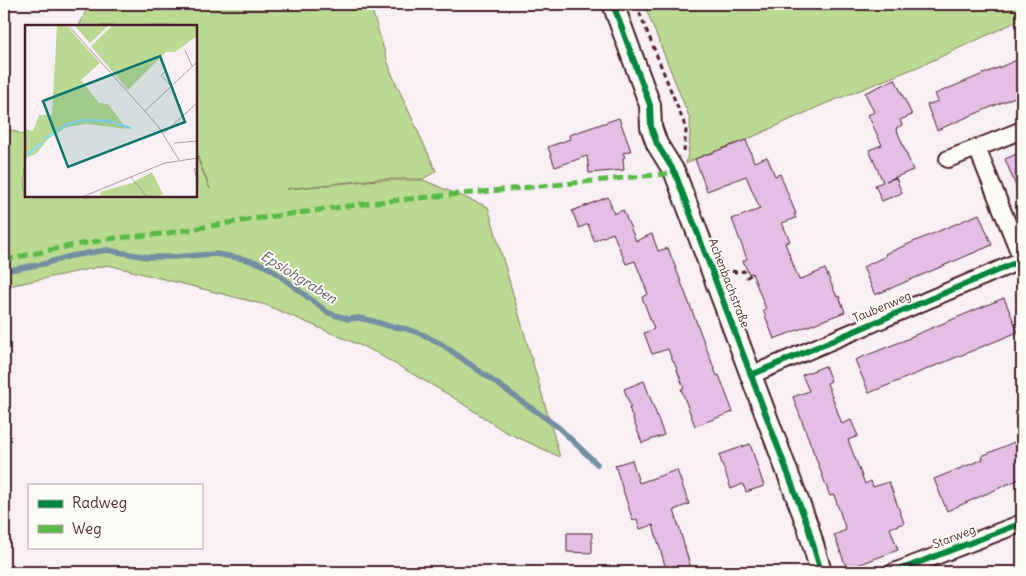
<svg xmlns="http://www.w3.org/2000/svg" width="1026" height="576" viewBox="0 0 1026 576" font-family="Delius,sans-serif">
<rect width="100%" height="100%" fill="#f8f0f4"/>
<filter id="ink" filterUnits="userSpaceOnUse"><feTurbulence type="fractalNoise" baseFrequency=".02" numOctaves="2"/><feDisplacementMap in="SourceGraphic" scale="10" xChannelSelector="R" yChannelSelector="G"/><feConvolveMatrix kernelMatrix="1 2 1 2 8 2 1 2 1" color-interpolation-filters="sRGB"/></filter>
<g filter="url(#ink)">
<g fill="#bad992" stroke="#827c5e">
<path d="M89,4H370L391,72L436,171L423,179H377L287,189L377,180H423L488,207L560,457L504,431L451,396L371,350L266,305L108,265L4,287V127L26,136V196H196V155L210,189L196,152V26H79Z"/>
<path d="M644,4H1022V19L925,64L820,106L746,140L695,159L686,164C689,149 691,135 690,119Z"/>
</g>
<g fill="none" stroke-linecap="round" stroke-linejoin="round">
<path stroke="#748fa2" stroke-width="5.5" d="M4,271L43,264L71,256L107,250L147,257H172L216,254L244,259L259,263L271,269L327,312L335,315L348,319L359,318L369,320L389,326L407,329L424,335L443,345L558,427L597,464"/>
</g>
<g fill="#e5bee6" stroke="#4a1f2b">
<path d="M1022,58V94L937,130L927,105L938,101L935,94Z"/>
<path d="M895,79L912,115L900,120L902,125L896,128L913,170L886,181L896,178L902,193L882,201L875,185L883,182L869,150L882,145L868,115L874,112L865,93Z"/>
<path d="M619,118L631,151L623,153L625,157L623,158L624,170L589,173L587,156L555,167L548,147L570,139L569,135Z"/>
<path d="M746,140L754,162L767,157L775,176L780,174L796,214H794L796,218L782,223L790,241L785,243L799,280L825,269L837,297L839,296L845,312L774,339L763,310L766,309L752,273L749,274L743,261L747,259L732,219L760,209L746,176L707,191L695,159Z"/>
<path d="M1022,152V199H1021L1005,159Z"/>
<path d="M608,197L614,214L623,210L636,241L652,234L658,251L668,248L717,376L719,375L733,412L695,426L681,389L684,388L674,362H673L668,349L652,354L644,333L654,329L642,297L648,294L635,261L626,264L613,233L594,241L588,224L579,228L572,211Z"/>
<path d="M979,214L992,245L875,295L863,267L886,256L885,254Z"/>
<path d="M1004,298L1018,332L869,393L855,360L910,338V337Z"/>
<path d="M825,366L831,381L827,383L842,424L851,420L858,436L848,440L865,484L871,481L873,487L889,482L904,523L890,528L898,550L847,569L834,535L846,530L834,495L830,496L793,397L809,391L802,375Z"/>
<path d="M644,381L664,435L642,443L629,408H631L624,389Z"/>
<path d="M1014,442L1022,460V478L947,511L934,479L983,459L982,456Z"/>
<path d="M750,444L764,486L746,492L743,484L731,489L719,455Z"/>
<path d="M632,460L639,483L677,470L689,504L674,510L692,572H667L653,525L640,529L637,519L633,521L615,465Z"/>
<path d="M567,533H592V553L567,552Z"/>
</g>
<g fill="none" stroke-linecap="round" stroke-linejoin="round">
<defs>
<g id="minor">
<path d="M1022,130L977,148L1022,259"/>
<path d="M948,159L977,148"/>
<path d="M751,375L1022,260"/>
<path d="M894,572L1022,523"/>
</g>
<path id="tertiary" d="M613,4L650,105L651,127L657,144L675,173L808,527L821,572"/>
</defs>
<use href="#minor" stroke="#4a1f2b" stroke-width="20"/>
<use href="#tertiary" stroke="#4a1f2b" stroke-width="24"/>
<g stroke="#4a1f2b" stroke-width="3" stroke-dasharray="5 4" stroke-linecap="butt">
<path d="M636,4L684,123L686,131L684,151"/>
<path d="M732,271L736,272L744,271L747,277L753,274"/>
</g>
<use href="#minor" stroke="#fdfcf7" stroke-width="16"/>
<use href="#tertiary" stroke="#fdfcf7" stroke-width="20"/>
<path stroke="#58b947" stroke-width="5" stroke-dasharray="10 5" stroke-linecap="butt" d="M4,260L69,246L116,238L162,234L247,220L378,202L675,173"/>
<defs>
<g id="cycleway">
<path d="M613,4L650,105L651,127L657,144L675,173L808,527L821,572"/>
<path d="M751,375L1022,260"/>
<path d="M894,572L1022,523"/>
</g>
</defs>
<use href="#cycleway" stroke="#fdfcf7" stroke-width="9"/>
<use href="#cycleway" stroke="#00873e" stroke-width="6"/>
</g>
</g>
<g text-anchor="middle" stroke-width="4" stroke-linejoin="round" paint-order="stroke">
<g font-size="12" fill="#4a1f2b" stroke="#fdfcf7">
<text transform="translate(729 283) rotate(69)" y="4">Achenbachstraße</text>
<text transform="translate(882 307) rotate(-23)" y="4">Taubenweg</text>
<text transform="translate(954 537) rotate(-21)" y="4">Starweg</text>
</g>
<g font-size="14" font-style="italic" fill="#5f5767" stroke="#fdfcf7">
<text transform="translate(299 277) rotate(32)" y="5">Epslohgraben</text>
</g>
</g>
<g transform="translate(25 25)">
<rect width="172" height="172" fill="#f8f0f4"/>
<path d="M32,0H41L75,38L56,55L74,78L83,79L102,104L62,99L42,102L23,114L11,129L0,133V104L8,106L14,90H27ZM49,0H82V2L65,18ZM88,0H172V11L150,27H141L103,65L66,21ZM127,147L138,169L133,172L76,171L75,167L107,158Z" fill="#bad992"/>
<path fill="none" stroke="#90daf2" stroke-width="2.5" d="M19,114L41,100L57,95L83,96L106,103M2,130L18,117"/>
<path fill="none" stroke="#b29ca4" stroke-width="1" d="M43,0L133,101L154,135M160,25L167,41M141,46L136,50L146,61M120,86L173,36M139,108L173,77M149,118L173,116M173,143L169,144L173,157M106,152L122,172M57,172L140,138L173,133"/>
<path fill="#0f766e" fill-opacity="0.15" stroke="#0f766e" stroke-width="2.5" d="M135,31L160,97L43,142L18,76Z"/>
<rect width="172" height="172" fill="none" stroke="#4a1f2b" stroke-width="2.5"/>
</g>
<rect width="1026" height="576" fill="none" stroke="#fdfcf7" stroke-width="20"/>
<rect x="10" y="10" width="1006" height="556" fill="none" stroke="#4a1f2b" stroke-width="2" filter="url(#ink)"/>
<rect x="28" y="484" width="175" height="65" fill="#fdfcf7" stroke="#b5a4a5"/>
<rect x="38" y="500" width="25" height="8" fill="#00873e" stroke="#b5a4a5"/>
<text x="72" y="508" font-size="15" fill="#4a1f2b">Radweg</text>
<rect x="38" y="525" width="25" height="8" fill="#58b947" stroke="#b5a4a5"/>
<text x="72" y="534" font-size="15" fill="#4a1f2b">Weg</text>
</svg>
